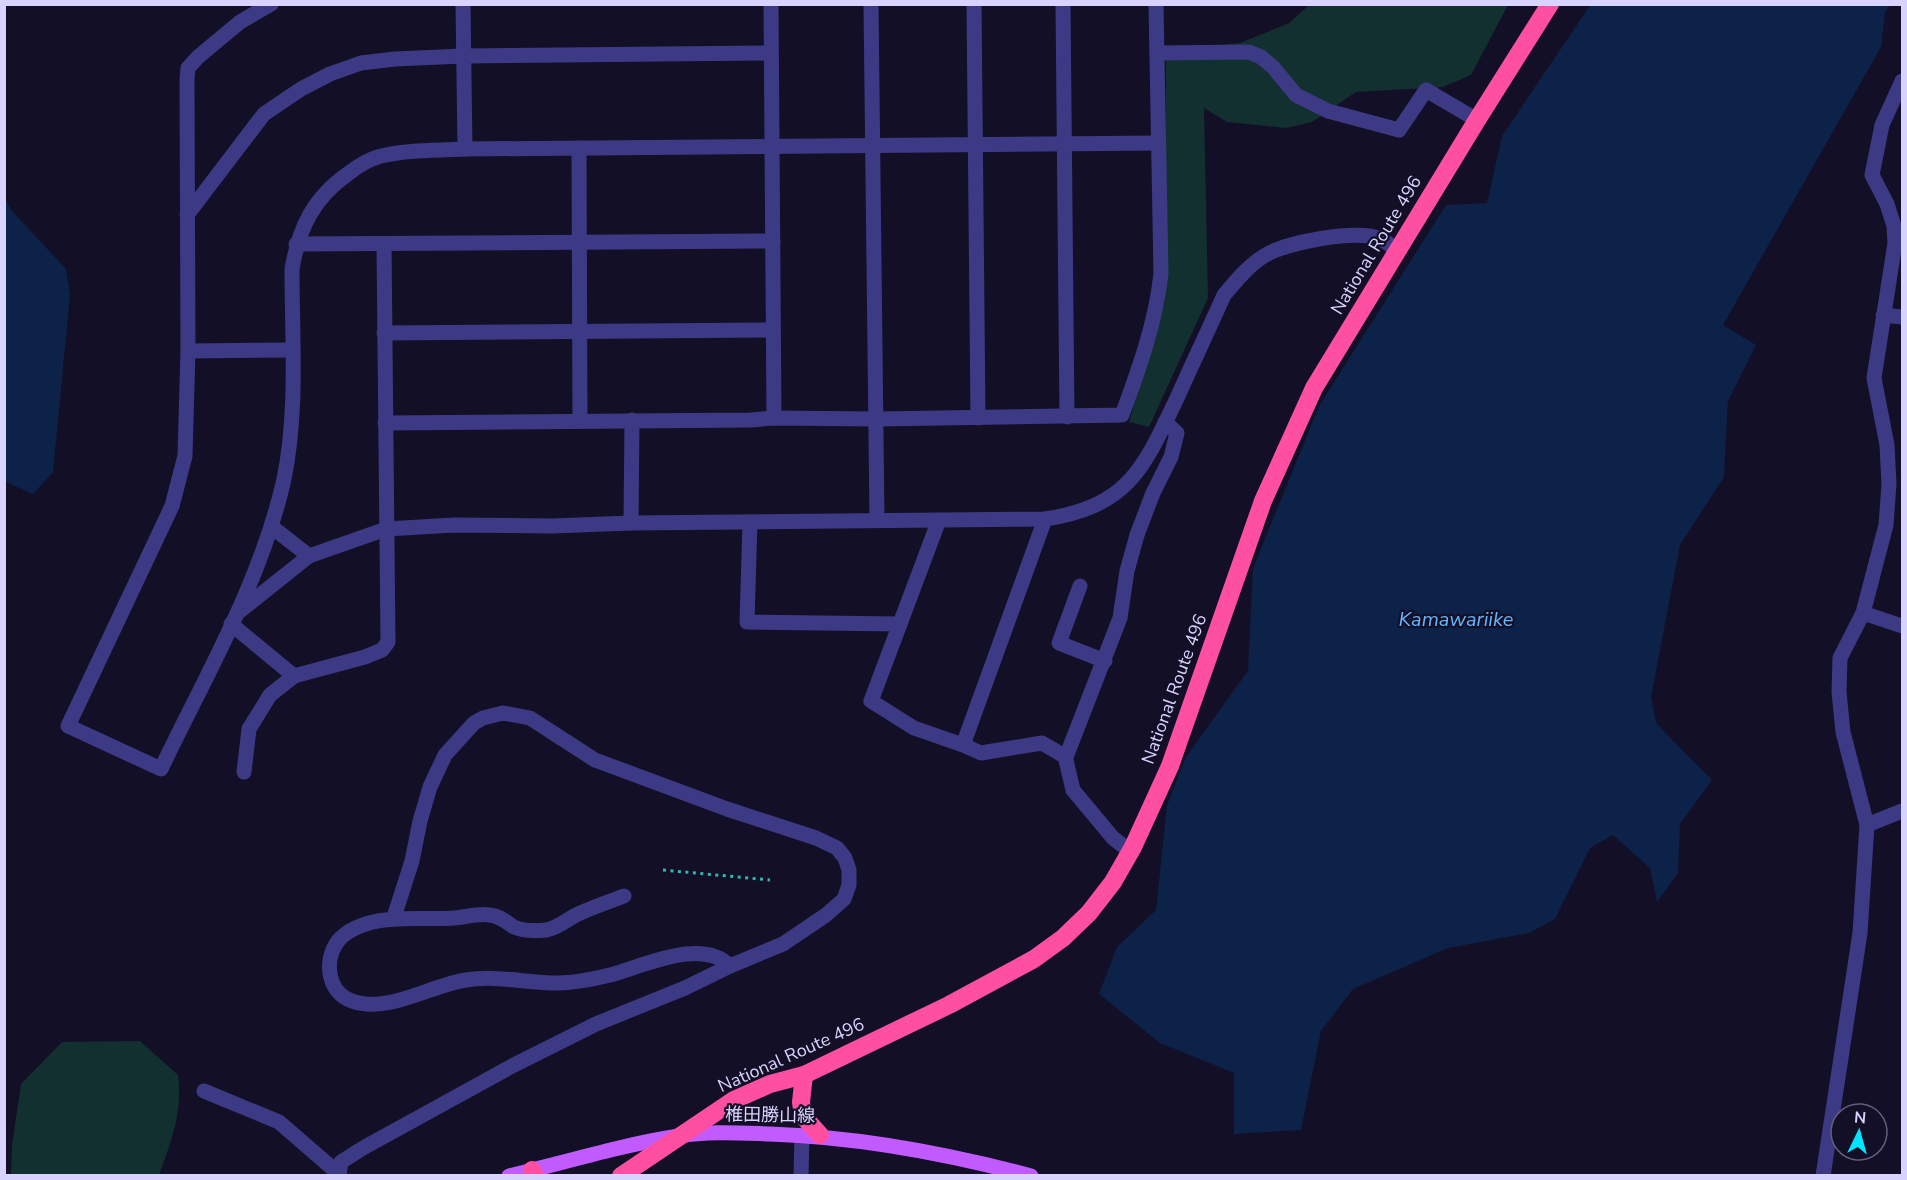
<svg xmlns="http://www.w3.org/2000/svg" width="1907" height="1180" viewBox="0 0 1907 1180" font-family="'Nunito Sans','Noto Sans JP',sans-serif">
<rect width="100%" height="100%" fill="#130f26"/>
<g fill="#12302f">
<path d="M1309,5H1508L1471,75L1443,87L1356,92L1312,122L1286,128L1227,122L1204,108L1208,298L1149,427L1129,422L1165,300L1166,51L1240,43L1289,23Z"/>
<path d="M140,1041L178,1075C183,1112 171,1142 159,1175H11L12,1145L21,1084L62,1042Z"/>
</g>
<g fill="#0c2248">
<path d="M1591,4L1886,5L1881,47L1723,325L1756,345L1728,401L1724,477L1680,545L1651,697L1656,723L1712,780L1680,824L1678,873L1657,902L1650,868L1613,835L1590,848L1555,919L1529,933L1448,948L1353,989L1321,1031L1301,1130L1234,1134V1073L1160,1043L1099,994L1117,947L1156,910L1167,805L1186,757L1248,671L1253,568L1319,406L1446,205L1487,203L1502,136Z"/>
<path d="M4,196L11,210L66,269L70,295L53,472L33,494L6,482L5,479Z"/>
</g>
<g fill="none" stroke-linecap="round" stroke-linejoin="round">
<path stroke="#0c2248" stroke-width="5" d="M1881,13L1888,4"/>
<path stroke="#2fb8b0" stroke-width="3" stroke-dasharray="3 4.5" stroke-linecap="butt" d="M663,870L770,880"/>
<g stroke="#3d3a85" stroke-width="15">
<path d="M271,4L240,22L198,57L188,68L187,79L188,351L185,456L172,506L68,726L161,769C206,675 261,582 284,479C298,411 292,339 292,269C299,228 313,198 349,173C358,166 370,159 381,156C408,150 437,150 465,149L1158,143"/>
<path d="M463,4L465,149"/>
<path d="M771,4L774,418"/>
<path d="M871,4L877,520"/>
<path d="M974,4L978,418"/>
<path d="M1063,4L1067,417"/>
<path d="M1157,53L1249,52L1261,57L1273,67L1296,95L1328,111L1399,130L1426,90L1477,120"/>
<path d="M579,148L580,421"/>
<path d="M187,215L264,114L301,89L330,74L361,63L395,59L463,56L771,53"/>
<path d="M296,244L773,241"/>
<path d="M1883,315L1902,317"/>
<path d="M384,333L773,330"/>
<path d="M188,351L292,350"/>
<path d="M385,423L751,420L774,418L877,419L1122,415C1139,369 1156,322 1161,273L1156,4"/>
<path d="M939,520L871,701L914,728L963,745L981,753L1042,743L1066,757L1120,618L1127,571L1137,535L1153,493L1171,457L1177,433L1165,422"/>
<path d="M750,522L747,622L900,624"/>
<path d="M631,523L632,420"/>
<path d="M272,527L309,556"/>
<path d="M1080,586L1059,643L1105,661"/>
<path d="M240,611L309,556L386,529L454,525L552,526L631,523L1045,519C1130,506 1144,467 1178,396C1193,362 1209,329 1224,295C1236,281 1248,266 1264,256C1286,242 1356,229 1381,239C1387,242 1392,247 1397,250"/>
<path d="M1863,613L1902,626"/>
<path d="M231,624L294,676L365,657L382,650L388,642L384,244"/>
<path d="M963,745L1045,519"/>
<path d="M1065,756L1073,790L1113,838L1131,852"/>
<path d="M244,772L249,729L270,695L294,676"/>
<path d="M1867,825L1902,811"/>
<path d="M624,896C608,902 593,907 578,914C566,920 558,928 546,930C536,931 523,931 514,927C506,922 500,916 490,915C478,913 466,917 454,918C426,920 400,916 373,922C361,925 346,931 338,941C323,961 328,993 352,1001C387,1014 431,985 466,980C496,975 527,983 557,983C573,983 594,979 610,975C644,966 702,937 730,966"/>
<path d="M204,1091L279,1122L339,1174"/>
<path d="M339,1176L341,1162L363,1148L512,1066L596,1024L685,988L730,966L783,944L826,915L844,899L849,885V870L845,858L837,848L816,838L727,809L595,760L530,718L503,713L483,718L474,723L445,755L430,787L420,821L412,861L394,917"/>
<path d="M801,1176L802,1135"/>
<path d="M1823,1176L1860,933L1867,825L1843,732L1839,692L1840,658L1863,613L1886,525L1889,484L1887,445L1874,378L1895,243L1894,226L1887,204L1872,175L1882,125L1902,81"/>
</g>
<path stroke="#c25bff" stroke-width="15" d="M509,1176C566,1162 621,1145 679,1136C708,1131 740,1133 770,1134C859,1137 945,1153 1031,1176"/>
<g stroke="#ff4fa3" stroke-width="18">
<path d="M804,1075L801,1102L803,1116L820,1135"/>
<path d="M532,1170L535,1176"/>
<path d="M621,1176L734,1100L770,1084L804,1075L949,1005L1034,959L1063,938L1089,913L1113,882L1133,847L1170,766L1263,501L1314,388L1477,120L1550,4"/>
</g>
</g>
<g text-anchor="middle" stroke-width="4.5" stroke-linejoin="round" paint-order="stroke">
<g font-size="18" fill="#d9d4ff" stroke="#130f26">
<text transform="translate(1376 245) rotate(-59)" y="6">National Route 496</text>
<text transform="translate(1174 689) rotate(-70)" y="6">National Route 496</text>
<text transform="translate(791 1055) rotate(-24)" y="6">National Route 496</text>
<text transform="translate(770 1115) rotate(1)" y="6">椎田勝山線</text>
</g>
<g font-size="20" font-style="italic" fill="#62b6ff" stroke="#130f26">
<text x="1456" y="626">Kamawariike</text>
</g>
</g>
<rect width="1907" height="1180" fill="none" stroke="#d9d4ff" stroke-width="12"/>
<g transform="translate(1859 1132) rotate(5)"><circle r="28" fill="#130f26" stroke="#625e7d" stroke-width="1.5"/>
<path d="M0-4.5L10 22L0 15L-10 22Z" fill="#00e5ff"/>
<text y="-9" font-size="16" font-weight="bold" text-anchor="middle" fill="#d9d4ff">N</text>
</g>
</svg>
